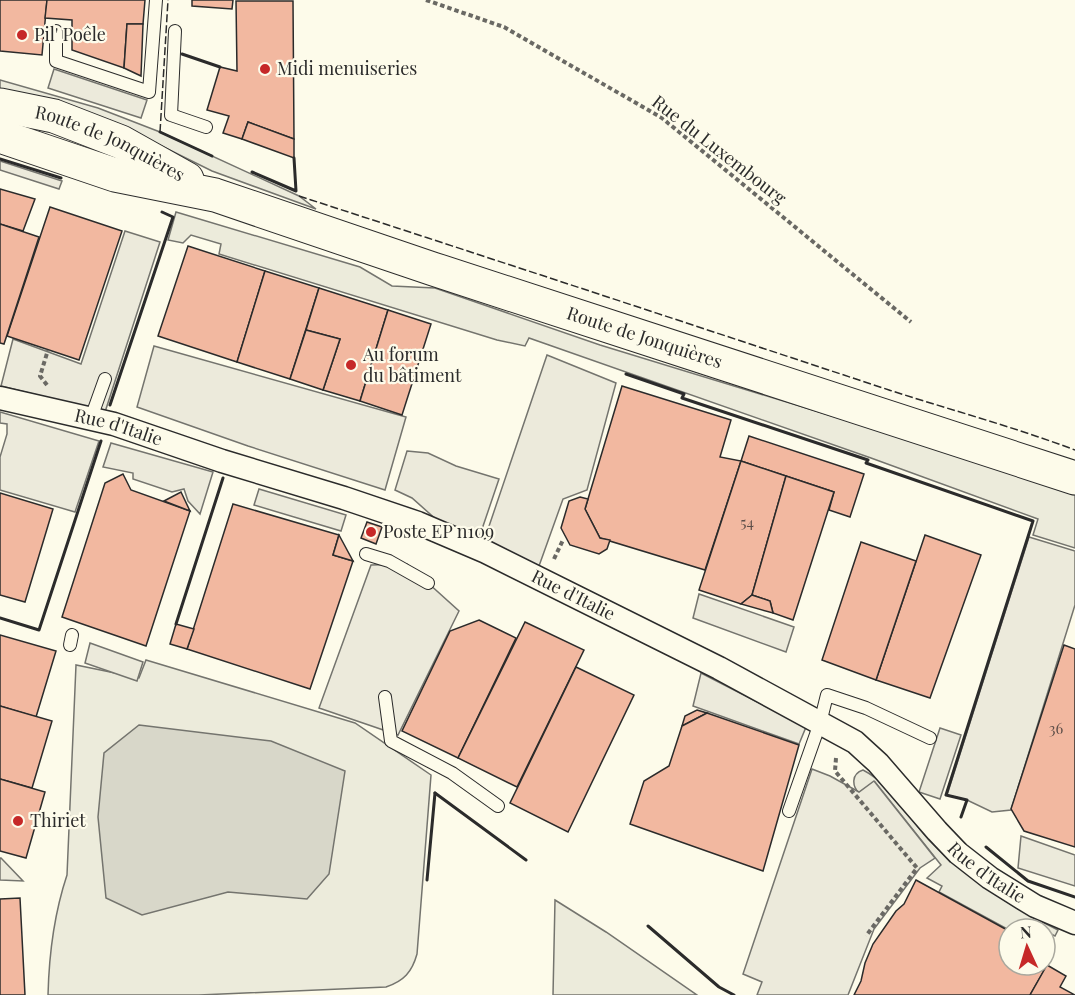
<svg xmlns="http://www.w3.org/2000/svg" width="1075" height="995" viewBox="0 0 1075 995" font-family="'Playfair Display',serif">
<rect width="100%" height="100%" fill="#fdfbea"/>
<g fill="#ecebdb" stroke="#74746e" stroke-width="1.5">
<path d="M0,80L98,108L160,132L299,196L316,209L212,171L109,120L0,93Z"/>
<path d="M176,212L360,267L392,286L435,288L600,345L917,442L1075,495V548L1033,535L1038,519L871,458L529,338L525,346L497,340L219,254L221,244L191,235L183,243L168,240Z"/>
<path d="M146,660L355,723L431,775L417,954C412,972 404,981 386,987L199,995H48C49,954 54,914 67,875L76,665L139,678Z"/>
<path d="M863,770C891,784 908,818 929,840C966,878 1011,907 1058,930L1055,936L1045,931V929L1023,920L1018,929L1009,930L939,892L942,886L927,878L941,865L875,782L859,793C852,786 851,774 863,770Z"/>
<path d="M555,900L606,932L697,995H553Z"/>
</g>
<g fill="#eceadb" stroke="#74746e" stroke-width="1.5">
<path d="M54,69L147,100L141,118L48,88Z"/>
<path d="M0,161L62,181L59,189L0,170Z"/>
<path d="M125,231L160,242L105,412L1,386L13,339L81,364Z"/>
<path d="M154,346L406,417L385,490L248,446L137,407Z"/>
<path d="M547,355L616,383L587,490L563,499L539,566L484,541Z"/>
<path d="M0,412L99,441L75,512L0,490V457L7,434V424L0,423Z"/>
<path d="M111,443L213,472L200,514L188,501L184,489L172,492L133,479V473L103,467Z"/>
<path d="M407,451L428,453L456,466L499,479L480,535L474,536L438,521L412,498L395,490Z"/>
<path d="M259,489L346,515L341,531L254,505Z"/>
<path d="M1029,537L1075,551V605L1011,810L992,812L967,800L947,795Z"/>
<path d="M407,564L459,611L398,735L319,708L371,565Z"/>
<path d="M699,594L794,627L786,652L693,618Z"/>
<path d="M90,643L143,662L137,681L85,663Z"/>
<path d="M701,673L806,727L799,744L693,706Z"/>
<path d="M940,728L961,735L940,799L919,792Z"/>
<path d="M812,769L830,776L859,792L874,781L935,858L920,868L874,929L848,995H757L762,982L743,974Z"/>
<path d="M1021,836L1075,855V886L1018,868Z"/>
<path d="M0,858H1L23,881L0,880Z"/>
</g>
<path fill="#d8d7c9" stroke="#74746e" stroke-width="1.5" d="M139,725L271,741L345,771L329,874L307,899L228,892L142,915L106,898L98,817L104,753Z"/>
<g fill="#f2b8a0" stroke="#2b2b2b" stroke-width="1.5">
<path d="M0,0H47L42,55L0,51Z"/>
<path d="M47,0H145L143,24H127L124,68L72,50V20L45,18Z"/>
<path d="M192,0H233L232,9L192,6Z"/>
<path d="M236,1H293L294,139L248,122L242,139L223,133L229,116L207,110L220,67L237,71Z"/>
<path d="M127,24H143L141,76L124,68Z"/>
<path d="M248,122L294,139V158L242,139Z"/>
<path d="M0,189L35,199L23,231L0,224Z"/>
<path d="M50,207L122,231L79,360L7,336Z"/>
<path d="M0,224L39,237L4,344L0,343Z"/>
<path d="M188,246L265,271L237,362L158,336Z"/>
<path d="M265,271L319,288L290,379L237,362Z"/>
<path d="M319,288L388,310L360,401L323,390L340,339L306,330Z"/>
<path d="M388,310L431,324L402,415L360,401Z"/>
<path d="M306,330L340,339L323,390L290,379Z"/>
<path d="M622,386L731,420L720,457L741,461L705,570L600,538L585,509Z"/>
<path d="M749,436L864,474L850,517L829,510L834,492L741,461Z"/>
<path d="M741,461L786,476L752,595L741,604L699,590Z"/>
<path d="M123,474L131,490L190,511L146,646L62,617L105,483Z"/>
<path d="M786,476L834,492L793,620L773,613L770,601L752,595Z"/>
<path d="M181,492L190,511L164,501Z"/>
<path d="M0,493L53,509L25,602L0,595Z"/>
<path d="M580,497L588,499L585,509L600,538L610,540L607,549L599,554L570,545L561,528L569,501Z"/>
<path d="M233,504L339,535L333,555L353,561L310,689L187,649Z"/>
<path d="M367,522L382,527L376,544L361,538Z"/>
<path d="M339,535L353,561L333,555Z"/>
<path d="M925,535L981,555L930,698L876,680Z"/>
<path d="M861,542L916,561L876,680L822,660Z"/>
<path d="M752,595L770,601L773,613L741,604Z"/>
<path d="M479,620L516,638L458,758L402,731L450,631Z"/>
<path d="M525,622L584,650L517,787L458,758Z"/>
<path d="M176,624L194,629L187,649L170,644Z"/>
<path d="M0,635L56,651L36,717L0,706Z"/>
<path d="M1064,645L1075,649V847L1024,831L1011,809Z"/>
<path d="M576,667L634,695L568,832L510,803Z"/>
<path d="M0,706L52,721L32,788L0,779Z"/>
<path d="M697,710L707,713L682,726L685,716Z"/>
<path d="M707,713L799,745L763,871L630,824L644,781L669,766L682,726Z"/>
<path d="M0,779L45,792L26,858L0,851Z"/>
<path d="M916,880L1009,931V965H1045V951L1053,955L1030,995H854L861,981L865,963L873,944L896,911L904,904Z"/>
<path d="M20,898L25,995H0V899Z"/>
<path d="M1047,965L1066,976L1060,987L1075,995H1030Z"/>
</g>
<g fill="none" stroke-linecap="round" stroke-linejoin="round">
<defs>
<g id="lane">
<path d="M56,31V61L149,92L156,0"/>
<path d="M175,31L171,115L206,127"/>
<path d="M91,418L105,379"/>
<path d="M366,554L389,561L428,583"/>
<path d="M70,645L72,635"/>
<path d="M385,697L391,741L452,773L498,806"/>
<path d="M789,811L820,723L827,695L866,708L930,738"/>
</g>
<g id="street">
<path id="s1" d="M0,398L114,424L222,461L344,498L418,523L486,552L719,668L855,742L878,763L937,831L958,853L990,878L1035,906L1075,923"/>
</g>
<g id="secondary">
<path id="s2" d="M0,105L54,116L121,142L187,179"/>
<path id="s3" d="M0,136L115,175L215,195L433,269L1075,478"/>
</g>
</defs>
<use href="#lane" stroke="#2b2b2b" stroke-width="14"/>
<use href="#street" stroke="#2b2b2b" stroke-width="25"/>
<use href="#secondary" stroke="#2b2b2b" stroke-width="35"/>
<g stroke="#6a6964" stroke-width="4" stroke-dasharray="4.5 3" stroke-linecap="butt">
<path d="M426,0L504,27L662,118L911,322"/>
<path d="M47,385L40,376L48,350"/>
<path d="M554,559L563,540"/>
<path d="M836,758L835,771L917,868L866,936"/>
</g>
<use href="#lane" stroke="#fdfbea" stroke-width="12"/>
<use href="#street" stroke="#fdfbea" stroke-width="22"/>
<use href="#secondary" stroke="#fdfbea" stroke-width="33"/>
<g stroke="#2b2b2b" stroke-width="1.5" stroke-dasharray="8 3" stroke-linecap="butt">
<path d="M160,132L168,0"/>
<path d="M299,196C496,260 693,325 889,390C951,410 1014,427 1075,450"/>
</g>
<g stroke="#2b2b2b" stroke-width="3">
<path d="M182,54L220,67"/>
<path d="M160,132L212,156"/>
<path d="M0,159L61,178"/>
<path d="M252,172L296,191L294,158"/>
<path d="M626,374L684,394L682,398L868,460L866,463L1033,521L946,795L967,800L961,817"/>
<path d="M110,405L173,217L162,212"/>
<path d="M0,618L39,630L101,441"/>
<path d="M176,624L223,478"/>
<path d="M435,793L526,860"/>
<path d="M986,847L1028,881L1075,897"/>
<path d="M427,880L435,793"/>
<path d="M648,926L719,987L734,995"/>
</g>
</g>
<g fill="#c62828" stroke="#fdfbea" stroke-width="2">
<circle cx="22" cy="35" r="6"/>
<circle cx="265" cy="69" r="6"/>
<circle cx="351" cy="365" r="6"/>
<circle cx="371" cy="532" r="6"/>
<circle cx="18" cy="821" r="6"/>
</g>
<g text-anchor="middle" stroke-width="4.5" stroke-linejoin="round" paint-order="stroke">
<g font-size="15" fill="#5d4e48">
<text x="747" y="528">54</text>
<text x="1056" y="734">36</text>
</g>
<g font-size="18" fill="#2b2b2b" stroke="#fdfbea" text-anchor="start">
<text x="34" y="41">Pil' Poêle</text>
<text x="277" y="75">Midi menuiseries</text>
<text x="363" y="361">Au forum<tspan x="363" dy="21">du bâtiment</tspan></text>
<text x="383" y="538">Poste EP n109</text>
<text x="30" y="827">Thiriet</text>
</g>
<g font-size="18" fill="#2b2b2b" stroke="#fdfbea">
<text dy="6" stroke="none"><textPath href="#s2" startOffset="117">Route de Jonquières</textPath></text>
<text transform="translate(719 150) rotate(38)" y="6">Rue du Luxembourg</text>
<text dy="6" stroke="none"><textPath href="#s3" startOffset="676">Route de Jonquières</textPath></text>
<text dy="6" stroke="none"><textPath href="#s1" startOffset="122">Rue d'Italie</textPath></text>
<text dy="6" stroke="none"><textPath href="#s1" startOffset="608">Rue d'Italie</textPath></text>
<text dy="6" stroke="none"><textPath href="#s1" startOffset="1112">Rue d'Italie</textPath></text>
</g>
</g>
<g transform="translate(1027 947) rotate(356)"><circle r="28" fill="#fdfbea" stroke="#a9a89e" stroke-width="1.5"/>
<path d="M0-4.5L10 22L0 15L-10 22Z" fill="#c62828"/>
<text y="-9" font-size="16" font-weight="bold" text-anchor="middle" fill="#2b2b2b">N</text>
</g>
</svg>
